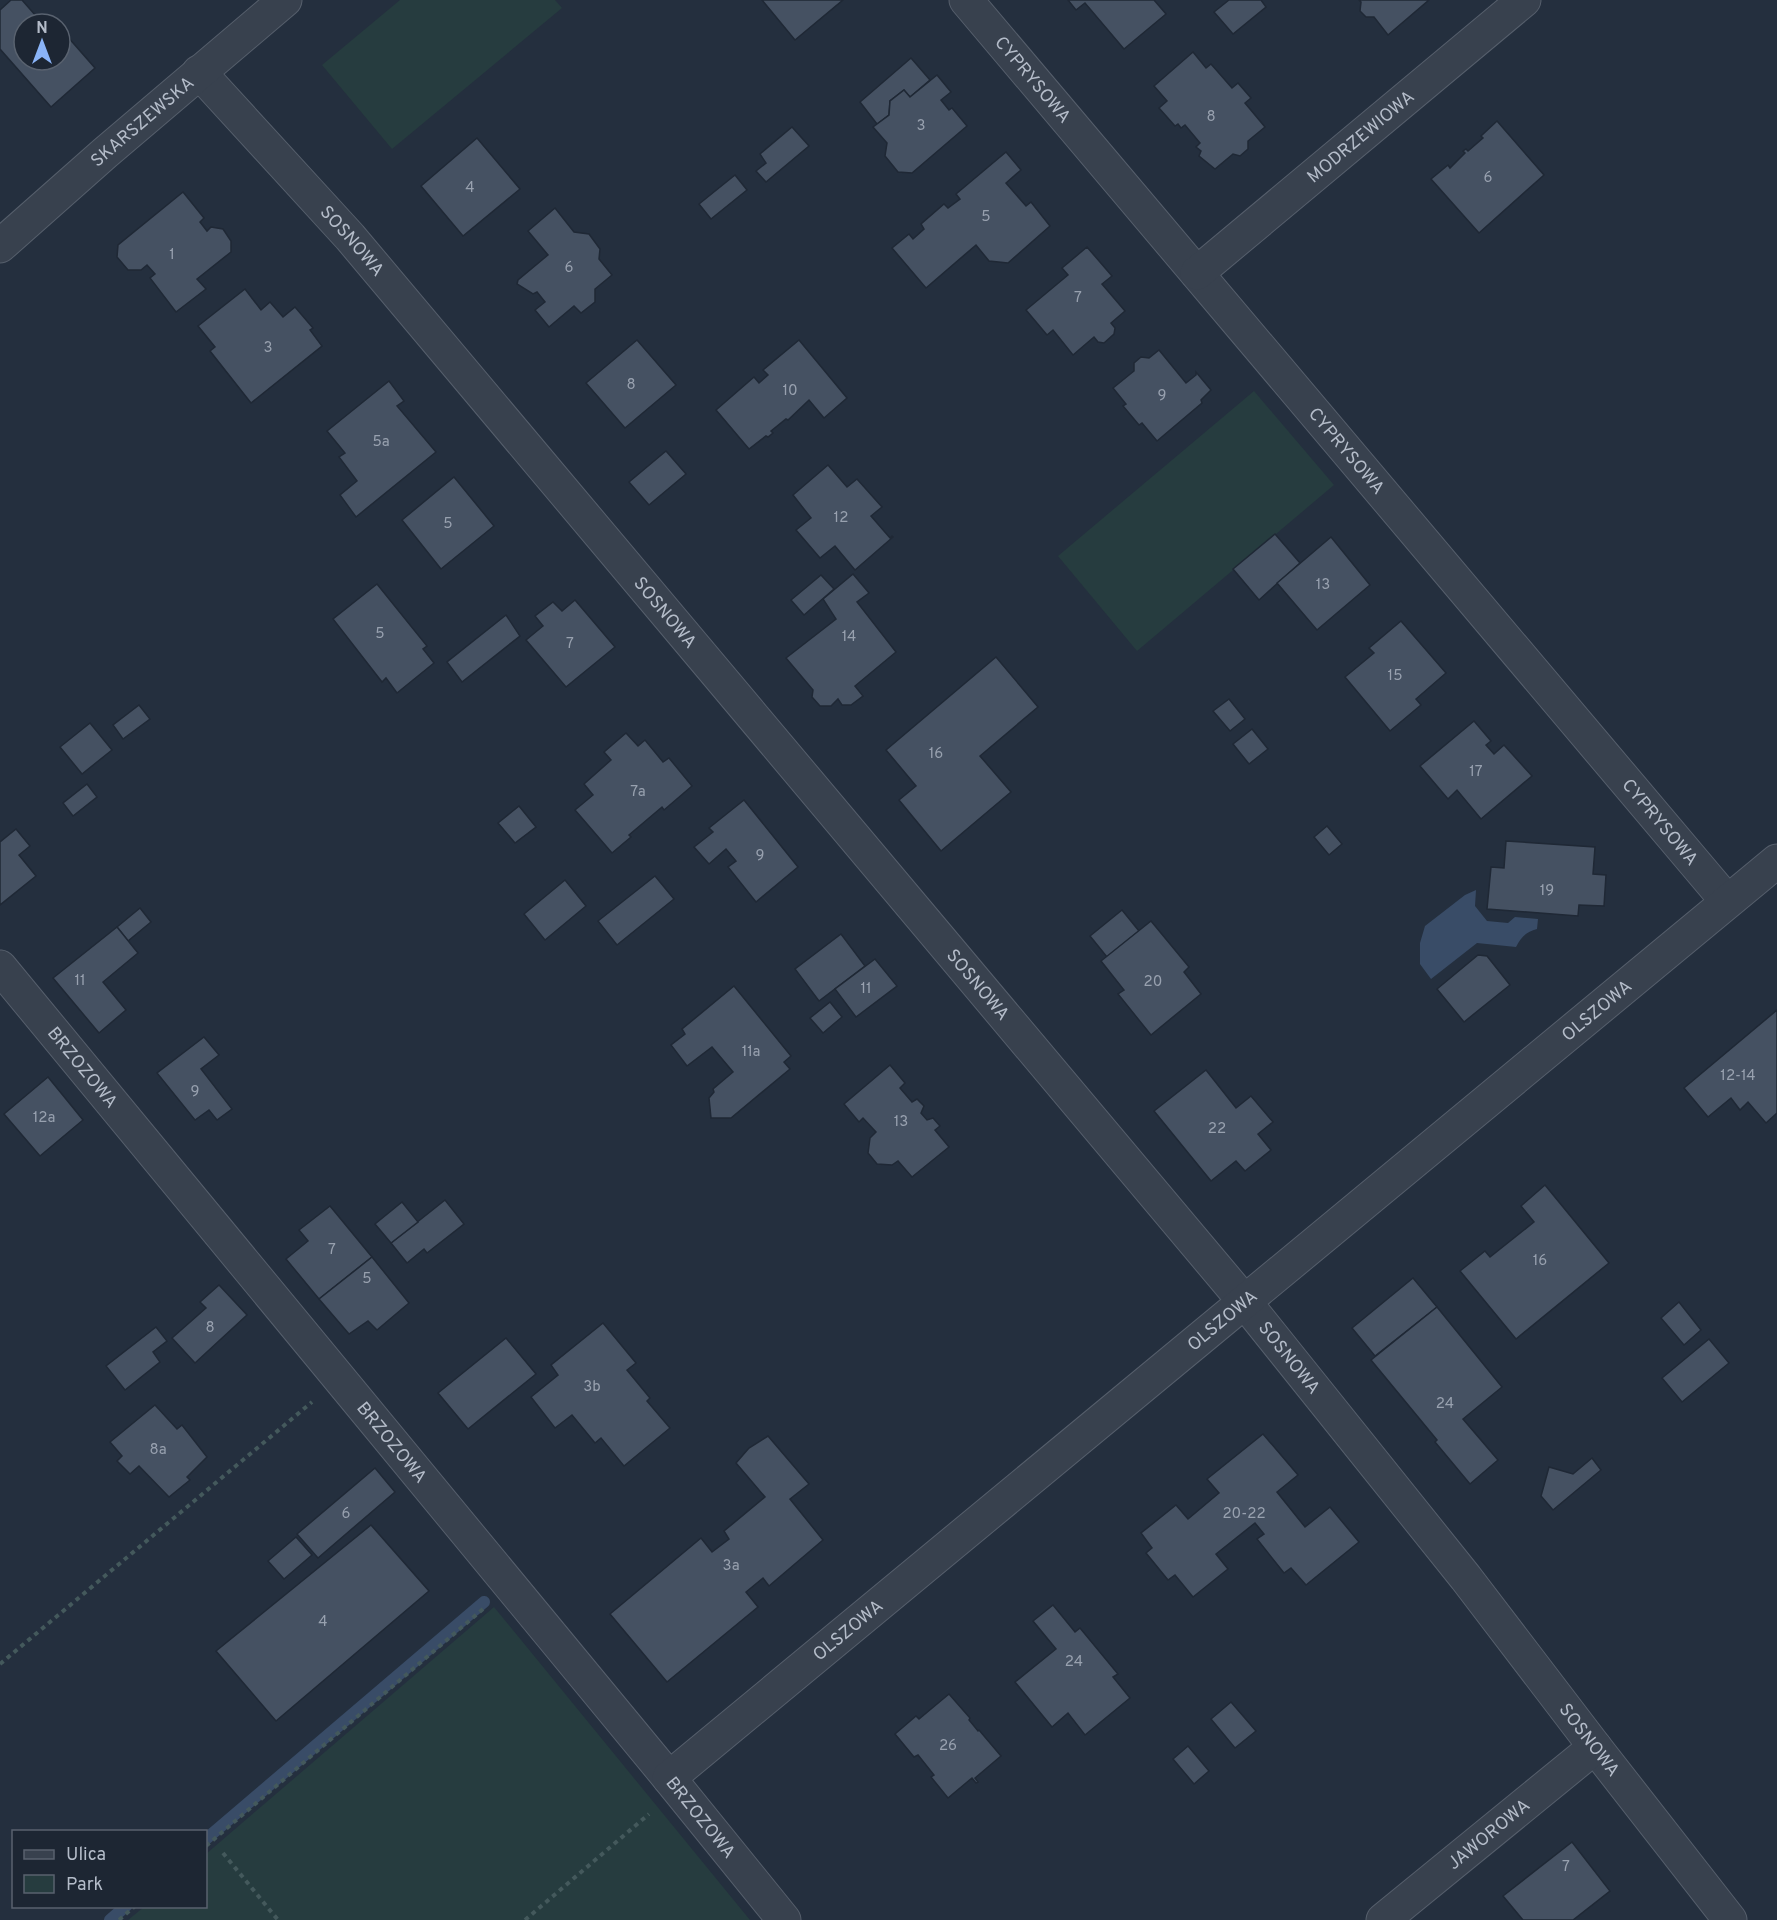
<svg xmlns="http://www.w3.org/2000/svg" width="1777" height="1920" viewBox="0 0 1777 1920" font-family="Overpass,sans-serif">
<rect width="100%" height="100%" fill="#242f3e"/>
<g fill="#263c3f">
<path d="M400,0H555L562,8L392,149L322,65Z"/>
<path d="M1254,391L1334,485L1137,651L1058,556Z"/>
<path d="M494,1607L750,1920H128L144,1907L206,1906V1854Z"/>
</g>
<path fill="#394c67" d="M1476,890L1475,906L1487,921L1508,923L1515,917L1538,919L1537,929C1526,932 1521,937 1516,947L1477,943L1431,979L1420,964V943L1425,926L1465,895Z"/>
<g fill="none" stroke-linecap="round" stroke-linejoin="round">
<g stroke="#394c67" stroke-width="12">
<path d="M206,1839L484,1602"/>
<path d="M110,1920L126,1906"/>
</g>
</g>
<g fill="#455162" stroke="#1f2835" stroke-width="1.5">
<path d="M11,0H22L43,24H24V60H60V28L95,68L51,107L0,49V10Z"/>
<path d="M762,0H843L795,40Z"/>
<path d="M1068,0H1154L1166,14L1124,49L1085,3L1076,10Z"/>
<path d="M1229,0H1261L1266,7L1233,34L1214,12Z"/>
<path d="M1359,0H1429L1388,35L1374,17H1366L1360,11L1361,2Z"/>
<path d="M1193,52L1206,68L1211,64L1232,88L1238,83L1251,98L1245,103L1265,127L1248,141V149L1240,156L1233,154L1215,169L1199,156L1201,151L1196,147L1200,143L1185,125L1181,128L1178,124L1175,126L1159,108L1167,101L1154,86Z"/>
<path d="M911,58L930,80L910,97L904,90L890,101L889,115L877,124L860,102Z"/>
<path d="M937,75L951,92L941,100L949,110L952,108L967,126L912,173L898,172L885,156L887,143L873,127L889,115L890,101L904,90L910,97Z"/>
<path d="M1497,121L1544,175L1479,233L1431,179L1448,165L1450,168L1465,153L1463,151L1466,149L1468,151L1483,138L1481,136Z"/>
<path d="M792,127L809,146L766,182L756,171L766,163L760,154Z"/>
<path d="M477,138L520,189L463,236L421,186Z"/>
<path d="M1006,152L1021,170L1006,183L1026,206L1031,202L1050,226L1008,263L989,261L976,245L926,288L892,248L909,234L913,239L924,229L921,224L944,204L948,208L960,199L956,194Z"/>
<path d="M735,175L747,190L711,219L699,204Z"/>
<path d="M183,192L204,218L200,222L207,231L211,227L223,229L231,241V252L197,279L206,289L176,312L150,278L155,274L147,265L141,270H128L117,257L118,245Z"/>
<path d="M555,208L574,232L589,234L600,249L599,259L612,275L595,289V302L581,313L574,306L549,327L535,310L545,302L537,292L533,294L517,284L518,280L548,255L528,231Z"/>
<path d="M1087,247L1112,276L1102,284L1125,311L1111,323L1115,328L1114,334L1104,343L1098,342L1094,337L1073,355L1053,330L1047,335L1026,310L1068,275L1062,268Z"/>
<path d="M245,289L261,310L270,302L283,317L295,307L313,328L310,330L322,346L251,403L210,351L215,347L198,326Z"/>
<path d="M637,340L676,385L625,428L586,383Z"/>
<path d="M799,340L847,398L824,418L809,400L788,420L786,419L771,431L773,433L768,437L766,436L749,449L716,410L754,377L759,383L768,375L763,370Z"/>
<path d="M1159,350L1186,383L1196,375V372L1211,390L1201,400L1202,403L1157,441L1142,423L1139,425L1123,406L1126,404L1113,388L1134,371V363L1141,357L1149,358Z"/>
<path d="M389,381L404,401L397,406L436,452L356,517L340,495L357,481L339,457L345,453L327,431Z"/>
<path d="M666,451L686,474L649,505L629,482Z"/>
<path d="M828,465L847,487L857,479L882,507L871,516L890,538L892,536L893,537L855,570L835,546L820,558L796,530L811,518L793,495Z"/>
<path d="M454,477L494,526L441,569L402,520Z"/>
<path d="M1275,534L1300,563L1259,600L1233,569Z"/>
<path d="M1331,537L1370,585L1317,630L1277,583Z"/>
<path d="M853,574L869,593L857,602L896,652L855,686L863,696L851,705H842L838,699L831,706H820L812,697L813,690L786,658L836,619L823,599Z"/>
<path d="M821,575L834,589L804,615L791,600Z"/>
<path d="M377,584L427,646L423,649L434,663L397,693L386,678L382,682L333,619Z"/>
<path d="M575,600L615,647L566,687L526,640L543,626L535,616L553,602L562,611Z"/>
<path d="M506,615L520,636L462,682L447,662Z"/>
<path d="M1401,621L1446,673L1416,699L1421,705L1390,731L1345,677L1374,653L1369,648Z"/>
<path d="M996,657L1038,707L980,756L1011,792L941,851L899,800L916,786L886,750Z"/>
<path d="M1229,699L1245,719L1230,731L1213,711Z"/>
<path d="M139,705L150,719L123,739L113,725Z"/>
<path d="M1474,721L1491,741L1486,745L1494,754L1504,745L1532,776L1481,819L1457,790L1448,799L1420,766Z"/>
<path d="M90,723L112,750L82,774L60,747Z"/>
<path d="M1252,729L1268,749L1249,764L1233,744Z"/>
<path d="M626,733L638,746L645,740L663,762L669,758L692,786L664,810L662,807L629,835L631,837L612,853L575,810L593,795L584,784L611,760L604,752Z"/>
<path d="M87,784L97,797L73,816L63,803Z"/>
<path d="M744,800L798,867L756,902L728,867L736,861L726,849L709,864L694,847L713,832L709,828Z"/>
<path d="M519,806L536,827L515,843L498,823Z"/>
<path d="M1327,826L1342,844L1329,855L1314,837Z"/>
<path d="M16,829L30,846L19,855L36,876L0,905V842Z"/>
<path d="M1506,841L1595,847L1593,874L1606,875L1604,906L1579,905L1578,916L1487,909L1491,867L1504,868Z"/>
<path d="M655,876L674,899L617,945L598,921Z"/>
<path d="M565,880L586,906L545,940L524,914Z"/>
<path d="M140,908L151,922L128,941L117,927Z"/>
<path d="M1122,910L1139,931L1107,957L1090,936Z"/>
<path d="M1151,921L1189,967L1184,972L1201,994L1151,1035L1118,994L1124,990L1101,961Z"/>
<path d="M117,927L138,953L103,982L126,1010L99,1033L53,978Z"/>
<path d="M841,934L865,966L819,1001L795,969Z"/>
<path d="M1478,955L1487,956L1510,985L1464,1022L1437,989Z"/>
<path d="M875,959L897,986L856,1017L835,989Z"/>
<path d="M734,986L791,1056L784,1062L790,1069L731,1118H711L709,1098L714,1092L713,1089L733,1072L712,1047L687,1066L671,1045L685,1034L682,1029Z"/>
<path d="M830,1002L842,1017L823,1033L810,1018Z"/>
<path d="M1777,1010V1113L1766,1123L1748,1102L1740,1110L1731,1098L1708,1117L1684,1088Z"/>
<path d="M204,1037L219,1055L201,1069L232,1109L217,1120L209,1110L195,1120L157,1073Z"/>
<path d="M890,1065L905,1083L900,1088L912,1102L917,1099L924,1106L921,1113L927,1120L933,1118L940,1126L935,1130L949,1147L912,1177L898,1161L892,1165L877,1164L868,1153L870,1138L876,1132L863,1118L859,1122L844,1104Z"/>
<path d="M1206,1070L1236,1108L1251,1096L1273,1122L1258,1134L1271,1150L1245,1171L1236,1161L1211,1181L1154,1111Z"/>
<path d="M48,1077L83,1120L40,1156L4,1114Z"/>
<path d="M1545,1185L1609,1263L1516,1339L1460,1271L1485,1251L1490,1257L1534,1222L1521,1206Z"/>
<path d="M445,1200L464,1224L427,1253L424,1249L407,1263L391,1243Z"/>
<path d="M402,1202L418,1222L391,1243L375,1224Z"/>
<path d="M330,1206L372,1257L319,1299L286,1259L308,1241L299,1230Z"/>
<path d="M372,1257L409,1303L377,1330L368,1321L349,1334L319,1299Z"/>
<path d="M1413,1278L1437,1307L1375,1356L1352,1328Z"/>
<path d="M219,1285L247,1315L195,1363L172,1338L206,1308L200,1302Z"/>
<path d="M1679,1302L1701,1330L1684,1345L1661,1318Z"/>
<path d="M1437,1307L1502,1387L1463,1419L1498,1460L1470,1484L1435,1442L1437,1440L1371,1360Z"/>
<path d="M603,1323L636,1363L627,1370L650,1398L647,1401L670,1428L624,1466L601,1438L595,1443L572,1415L555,1428L531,1397L558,1375L551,1365Z"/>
<path d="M156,1327L167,1341L153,1352L160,1362L125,1390L106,1366Z"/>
<path d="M506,1338L536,1374L468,1429L438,1393Z"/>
<path d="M1709,1339L1729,1363L1682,1402L1662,1378Z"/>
<path d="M155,1405L177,1429L182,1425L207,1457L187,1477L190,1480L169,1497L139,1466L130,1474L117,1461L122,1456L110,1442Z"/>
<path d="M1263,1434L1298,1475L1277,1492L1305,1527L1330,1507L1359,1542L1306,1585L1291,1568L1284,1573L1257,1539L1264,1534L1255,1523L1216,1554L1228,1569L1193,1597L1175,1575L1168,1580L1146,1553L1152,1548L1141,1533L1176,1505L1188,1519L1219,1493L1207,1479Z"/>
<path d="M768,1436L809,1484L790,1499L823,1540L769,1586L763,1578L746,1592L758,1607L667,1682L610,1614L701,1538L712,1552L729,1539L724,1531L765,1497L736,1463L749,1448Z"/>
<path d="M1592,1458L1601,1470L1553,1510L1541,1496L1549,1467L1573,1474Z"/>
<path d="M375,1468L395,1492L318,1558L297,1534Z"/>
<path d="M371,1525L429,1591L276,1721L216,1651Z"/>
<path d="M296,1537L312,1555L284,1579L268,1561Z"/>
<path d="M1053,1605L1075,1632L1080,1628L1118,1674L1113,1677L1130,1698L1085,1735L1068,1713L1052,1727L1015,1682L1056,1649L1033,1621Z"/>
<path d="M949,1694L970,1718L969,1720L978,1731L979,1730L1001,1756L975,1778L978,1782L976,1783L972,1778L948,1798L931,1777L934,1775L918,1755L914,1757L895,1734L916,1716L919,1719Z"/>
<path d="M1231,1702L1256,1731L1235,1748L1211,1719Z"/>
<path d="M1188,1746L1209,1771L1194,1784L1173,1759Z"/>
<path d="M1572,1842L1610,1891L1573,1920H1523L1503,1896Z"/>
</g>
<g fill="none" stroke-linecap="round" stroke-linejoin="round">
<defs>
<g id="minor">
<path id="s1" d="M966,0L1727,901"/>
<path id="s2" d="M199,72L350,237L1244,1301L1466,1578L1595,1747L1730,1920"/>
<path id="s3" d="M0,246L105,153L285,0"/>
<path id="s4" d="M1197,273L1524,0"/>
<path id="s5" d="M0,967L669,1778L784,1920"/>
<path id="s6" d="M669,1778L1777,861"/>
<path id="s7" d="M1383,1920L1595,1747"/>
</g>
</defs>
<use href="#minor" stroke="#565f6c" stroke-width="35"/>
<g stroke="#44595c" stroke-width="4" stroke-dasharray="4.5 4.5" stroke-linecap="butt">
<path d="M0,1664L312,1402"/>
<path d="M206,1846L483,1609"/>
<path d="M223,1853L278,1920"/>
<path d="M119,1920L135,1906"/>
<path d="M525,1920L649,1814"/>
</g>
<use href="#minor" stroke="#38414e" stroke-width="33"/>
</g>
<g text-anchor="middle" stroke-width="6" stroke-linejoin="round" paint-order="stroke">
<g font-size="15" fill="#98a1af">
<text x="1211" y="121">8</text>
<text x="921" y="130">3</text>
<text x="1488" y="182">6</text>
<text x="470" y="192">4</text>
<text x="986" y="221">5</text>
<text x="172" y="259">1</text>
<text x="569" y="272">6</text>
<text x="1078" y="302">7</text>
<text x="268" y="352">3</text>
<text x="631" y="389">8</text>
<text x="790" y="395">10</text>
<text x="1162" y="400">9</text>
<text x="381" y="446">5a</text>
<text x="841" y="522">12</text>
<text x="448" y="528">5</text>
<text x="1323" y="589">13</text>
<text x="380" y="638">5</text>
<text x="849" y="641">14</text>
<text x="570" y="648">7</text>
<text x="1395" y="680">15</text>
<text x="936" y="758">16</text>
<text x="1476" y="776">17</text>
<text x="638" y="796">7a</text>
<text x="760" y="860">9</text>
<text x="1547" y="895">19</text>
<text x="80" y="985">11</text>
<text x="1153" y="986">20</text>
<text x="866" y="993">11</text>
<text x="751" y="1056">11a</text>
<text x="1738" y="1080">12-14</text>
<text x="195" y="1096">9</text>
<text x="44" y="1122">12a</text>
<text x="901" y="1126">13</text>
<text x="1217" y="1133">22</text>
<text x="332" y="1254">7</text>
<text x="1540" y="1265">16</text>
<text x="367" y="1283">5</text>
<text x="210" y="1332">8</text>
<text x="592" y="1391">3b</text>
<text x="1445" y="1408">24</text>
<text x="158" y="1454">8a</text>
<text x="346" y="1518">6</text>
<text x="1244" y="1518">20-22</text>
<text x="731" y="1570">3a</text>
<text x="323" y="1626">4</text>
<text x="1074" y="1666">24</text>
<text x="948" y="1750">26</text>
<text x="1566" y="1871">7</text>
</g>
<g font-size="18" fill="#b4bcc9" stroke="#1d2633">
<text dy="6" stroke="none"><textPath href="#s1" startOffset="104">CYPRYSOWA</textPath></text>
<text dy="6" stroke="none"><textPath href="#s3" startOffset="189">SKARSZEWSKA</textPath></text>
<text dy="6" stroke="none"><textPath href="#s4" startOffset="213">MODRZEWIOWA</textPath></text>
<text dy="6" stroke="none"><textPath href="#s2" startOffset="228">SOSNOWA</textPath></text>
<text dy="6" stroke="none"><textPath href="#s1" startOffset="590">CYPRYSOWA</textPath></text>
<text dy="6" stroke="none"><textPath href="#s2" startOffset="714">SOSNOWA</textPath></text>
<text dy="6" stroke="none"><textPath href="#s1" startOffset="1076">CYPRYSOWA</textPath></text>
<text dy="6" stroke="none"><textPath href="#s2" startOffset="1200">SOSNOWA</textPath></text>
<text dy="6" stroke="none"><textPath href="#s6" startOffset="1204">OLSZOWA</textPath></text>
<text dy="6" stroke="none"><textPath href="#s5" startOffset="130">BRZOZOWA</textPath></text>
<text dy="6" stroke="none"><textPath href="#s6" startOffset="718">OLSZOWA</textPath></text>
<text dy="6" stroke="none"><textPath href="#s2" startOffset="1686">SOSNOWA</textPath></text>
<text dy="6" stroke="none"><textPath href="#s5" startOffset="616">BRZOZOWA</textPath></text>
<text dy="6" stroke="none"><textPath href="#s6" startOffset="232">OLSZOWA</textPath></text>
<text dy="6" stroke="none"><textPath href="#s2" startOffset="2172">SOSNOWA</textPath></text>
<text dy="6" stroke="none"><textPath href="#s5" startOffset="1102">BRZOZOWA</textPath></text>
<text dy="6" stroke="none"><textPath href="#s7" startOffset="136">JAWOROWA</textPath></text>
</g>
</g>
<rect x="12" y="1830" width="195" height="78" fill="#1d2633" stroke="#59626f" stroke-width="1.5"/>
<rect x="24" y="1850" width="30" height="9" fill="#38414e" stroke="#59626f" stroke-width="1.5"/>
<text x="66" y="1860" font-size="18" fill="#b4bcc9">Ulica</text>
<rect x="24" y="1875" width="30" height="18" fill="#263c3f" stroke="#59626f" stroke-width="1.5"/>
<text x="66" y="1890" font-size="18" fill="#b4bcc9">Park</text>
<g transform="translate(42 42)"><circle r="28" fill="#1d2633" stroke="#59626f" stroke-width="1.5"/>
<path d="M0-4.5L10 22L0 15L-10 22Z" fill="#8ab4f8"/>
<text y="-9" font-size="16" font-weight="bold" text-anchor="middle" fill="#b4bcc9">N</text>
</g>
</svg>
